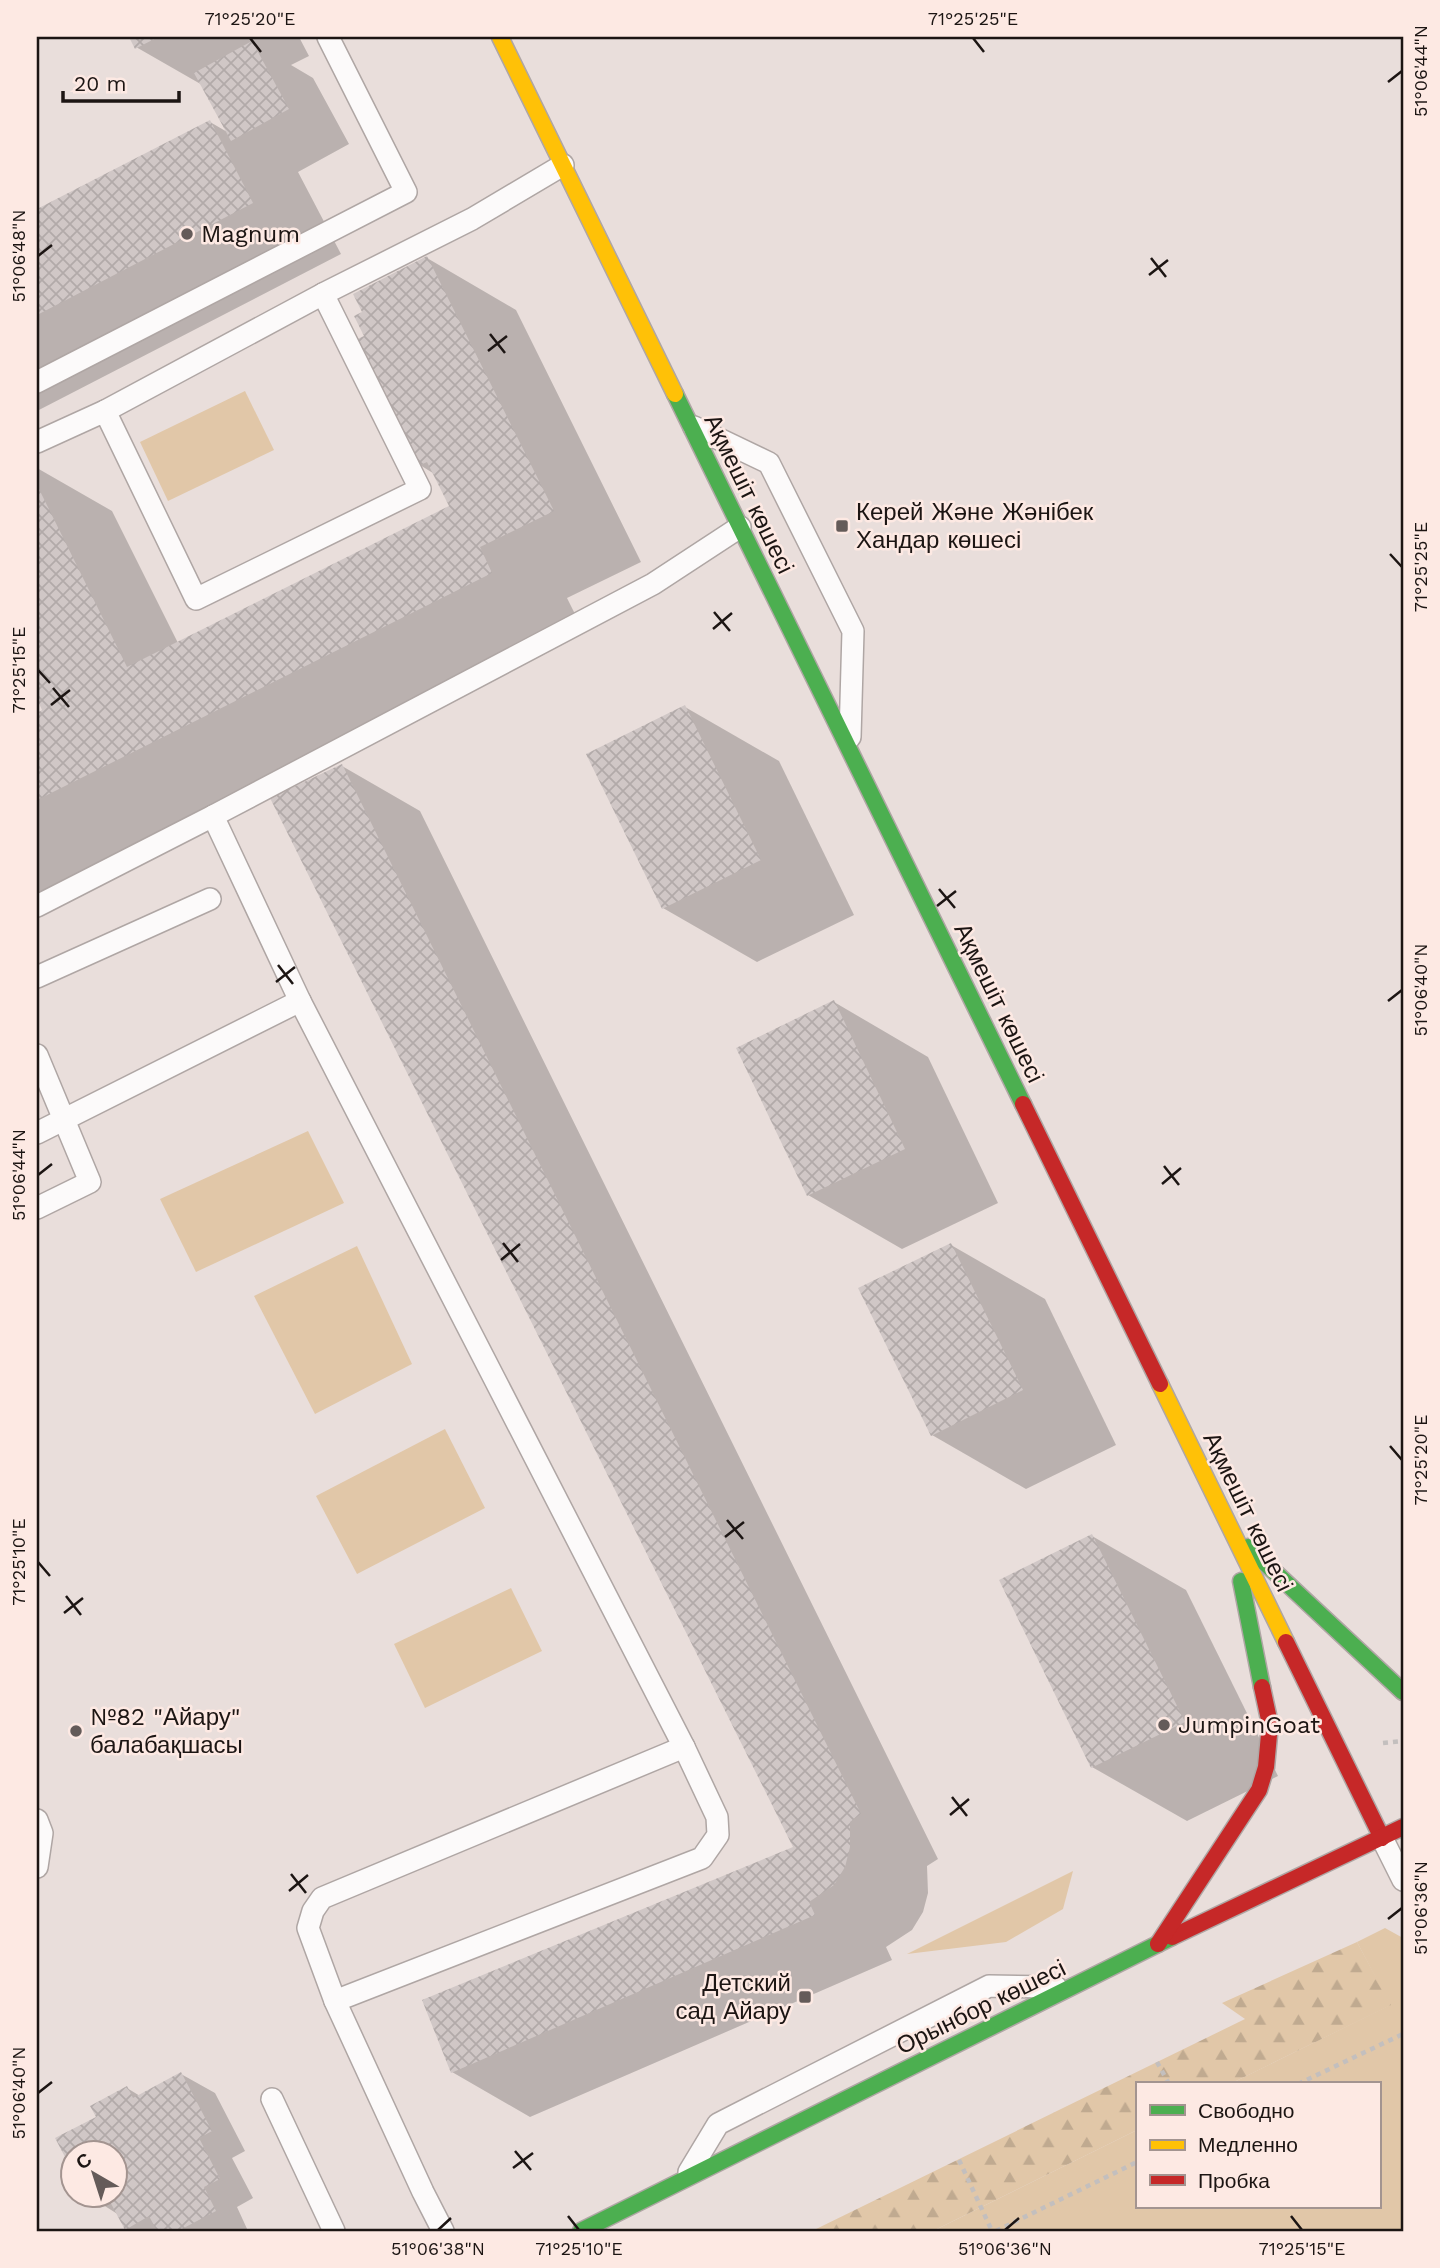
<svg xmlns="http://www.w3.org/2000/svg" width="1440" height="2268" viewBox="0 0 1440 2268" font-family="'Work Sans',sans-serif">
<defs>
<pattern id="forest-firs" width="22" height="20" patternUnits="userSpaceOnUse" patternTransform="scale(1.75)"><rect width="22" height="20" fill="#e1c7a8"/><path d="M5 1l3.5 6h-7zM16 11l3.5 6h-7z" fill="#c0aa90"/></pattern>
<pattern id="building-cross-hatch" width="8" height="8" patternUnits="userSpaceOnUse" patternTransform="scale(1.75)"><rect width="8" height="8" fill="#d0c7c6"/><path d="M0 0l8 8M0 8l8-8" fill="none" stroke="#b2aaa9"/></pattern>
</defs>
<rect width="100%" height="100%" fill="#e9dedb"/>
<g fill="#e1c7a8">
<path d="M245,391L274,450L168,501L140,442Z"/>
<path d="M308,1131L344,1203L196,1272L160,1199Z"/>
<path d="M357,1246L412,1364L315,1414L254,1296Z"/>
<path d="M445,1429L485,1508L357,1574L316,1496Z"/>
<path d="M511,1588L542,1651L425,1708L394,1644Z"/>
<path d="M1073,1871L1063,1909L1006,1942L907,1954Z"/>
<path d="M1385,1928L1403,1938V2231H933L1137,2130V2207H1379V2084H1230L1390,2005L1357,1942Z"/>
</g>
<path fill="url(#forest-firs)" d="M1357,1942L1391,2005L1230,2084H1137V2130L933,2231H812L1245,2019L1222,2003Z"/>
<g fill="#0003">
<path d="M131,37H299L309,56L291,65L313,78L349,144L298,172L341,254L37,411V211L210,122L229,133L204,86L136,47Z"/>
<path d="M427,258L516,310L641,562L567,598L580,624L37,895V715L45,711L37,695V468L112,511L178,643L452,506L436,475L420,465L366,337Z"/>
<path d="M685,707L779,761L854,915L757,962L663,908Z"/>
<path d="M342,766L420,811L938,1859L927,1866L928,1893L923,1912L912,1930L886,1947L892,1960L530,2117L452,2072L795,1848Z"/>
<path d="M834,1002L928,1057L998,1203L902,1249L808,1195Z"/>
<path d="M951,1245L1045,1299L1116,1445L1026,1489L932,1435Z"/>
<path d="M1092,1536L1186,1590L1278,1776L1187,1821L1092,1767Z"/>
<path d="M181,2074L215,2093L245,2151L232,2158L253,2198L237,2207L248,2231H131L126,2229L119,2215L86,2194H116V2152H74L57,2139L98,2117L127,2088L140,2096Z"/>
</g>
<g fill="url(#building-cross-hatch)">
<path d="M129,37H158L135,49Z"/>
<path d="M252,41L289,109L231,141L194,73Z"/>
<path d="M210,120L253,203L37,315V209Z"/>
<path d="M427,256L554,511L480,547L492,573L37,800V713L42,710L37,699V485L127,667L449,506L427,462L418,466L355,340L364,336L354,316L362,312L353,294Z"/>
<path d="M685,705L761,860L662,909L586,754Z"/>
<path d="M342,764L861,1814L850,1822V1847L845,1867L834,1885L809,1902L815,1915L451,2073L422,2000L793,1847L270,798Z"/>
<path d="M834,1000L905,1149L807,1196L736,1048Z"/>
<path d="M951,1243L1023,1390L931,1436L858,1288Z"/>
<path d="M1092,1534L1185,1722L1091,1768L999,1580Z"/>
<path d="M181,2072L212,2131L199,2138L220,2179L204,2187L216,2211L178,2231H157L149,2216L125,2230L106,2194H116V2152H74V2174L55,2138L96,2117L90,2106L127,2086L133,2098Z"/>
</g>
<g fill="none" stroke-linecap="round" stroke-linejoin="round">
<defs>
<g id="lane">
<path d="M37,382L406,192L328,37"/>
<path d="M105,411L323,294L472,219L563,165"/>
<path d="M694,427L769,463L853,631L850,737"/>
<path d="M37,442L105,411L196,599L420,489L323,294"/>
<path d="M37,906L213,816"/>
<path d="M37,977L210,899"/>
<path d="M37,1055L90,1182L37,1208"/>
<path d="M37,1133L300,1001"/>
<path d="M37,1820L42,1833L37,1867"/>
<path d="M1382,1838L1403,1880"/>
<path d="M335,2001L702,1858L718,1835L717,1817L684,1747"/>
<path d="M272,2099L334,2231"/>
<path d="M689,2172L718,2124L989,1986L1056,1987"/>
<path d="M443,2231L423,2192L335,2001L308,1928L313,1911L322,1898L684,1747L300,1001L213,816L653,584L740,527"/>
</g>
<g id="fast">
<path d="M675,394L1023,1104"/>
<path d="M1248,1547L1403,1692"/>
<path d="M1241,1581L1262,1687"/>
<path d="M581,2231L1172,1937"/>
</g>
<g id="slow">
<path d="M500,37L675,394"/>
<path d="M1160,1384L1286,1642"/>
</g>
<g id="jam">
<path d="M1023,1104L1160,1384"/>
<path d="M1286,1642L1382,1838"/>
<path d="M1172,1937L1403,1827"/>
<path d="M1158,1944L1259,1790L1266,1767L1270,1724L1262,1687"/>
</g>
</defs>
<use href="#lane" stroke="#afa6a4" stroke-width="24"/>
<use href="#fast" stroke="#afa6a4" stroke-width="19"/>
<use href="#slow" stroke="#afa6a4" stroke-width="19"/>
<use href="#jam" stroke="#afa6a4" stroke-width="19"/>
<g stroke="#c3bfbe" stroke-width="4.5" stroke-dasharray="5 5" stroke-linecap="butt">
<path d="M1383,1743L1403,1741"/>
<path d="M1157,2062L1169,2084"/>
<path d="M1298,2084L1403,2034"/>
<path d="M959,2160L992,2231"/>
<path d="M996,2231L1137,2162"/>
</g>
<use href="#lane" stroke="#fcfafa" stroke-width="21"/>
<use href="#fast" stroke="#4caf50" stroke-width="16"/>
<use href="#slow" stroke="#ffc107" stroke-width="16"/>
<use href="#jam" stroke="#c62828" stroke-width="16"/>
</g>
<path fill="none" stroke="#1c1513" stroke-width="2.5" d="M250,38L261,52M973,38L984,52M1388,82L1402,71M38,256L52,245M1151,258L1166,277M1149,275L1168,260M490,334L505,353M488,351L507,336M1390,554L1402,567M714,612L730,631M713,629L732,613M38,670L50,683M53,688L69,707M51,705L70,690M939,889L955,908M937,906L956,891M278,965L293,984M276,982L295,967M1388,1001L1402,990M1164,1166L1179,1185M38,1175L52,1164M1162,1184L1181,1168M503,1243L518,1262M501,1260L520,1244M1390,1446L1402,1460M727,1520L743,1539M725,1537L744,1522M38,1562L50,1576M66,1596L81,1615M64,1613L83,1598M952,1797L967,1816M950,1815L969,1799M291,1874L306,1893M289,1891L308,1875M1388,1919L1402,1908M38,2093L52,2082M515,2151L531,2170M513,2168L533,2153M568,2216L579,2230M1291,2216L1302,2230M438,2230L451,2218M1005,2230L1019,2218"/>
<g fill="#645b59" stroke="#fde9e3" stroke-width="2.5">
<circle cx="187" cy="234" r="7"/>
<rect x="835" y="519" width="14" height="14" rx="3.5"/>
<circle cx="1164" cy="1725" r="7"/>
<circle cx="76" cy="1731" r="7"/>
<rect x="798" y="1990" width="14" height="14" rx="3.5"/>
</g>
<g text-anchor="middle" stroke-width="5" stroke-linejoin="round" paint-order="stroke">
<g font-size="24" fill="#1c1513" stroke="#fde9e3" text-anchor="start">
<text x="201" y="242">Magnum</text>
<text x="856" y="520">Керей Және Жәнібек<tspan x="856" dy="28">Хандар көшесі</tspan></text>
<text x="90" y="1725">№82 "Айару"<tspan x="90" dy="28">балабақшасы</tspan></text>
<text x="1178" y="1733">JumpinGoat</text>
<text x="791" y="1991" text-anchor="end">Детский<tspan x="791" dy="28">сад Айару</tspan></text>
</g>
<g font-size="24" fill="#1c1513" stroke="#fde9e3">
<text transform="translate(749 494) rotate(64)" y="8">Ақмешіт көшесі</text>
<text transform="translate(999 1003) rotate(64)" y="8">Ақмешіт көшесі</text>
<text transform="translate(1248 1512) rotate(64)" y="8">Ақмешіт көшесі</text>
<text transform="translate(981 2007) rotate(-26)" y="8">Орынбор көшесі</text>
</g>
</g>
<rect width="1440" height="2268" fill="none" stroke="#fde9e3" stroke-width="77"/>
<rect x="1136" y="2082" width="245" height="126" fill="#fde9e3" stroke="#a39490" stroke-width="2"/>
<rect x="1150" y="2105" width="35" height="10" fill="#4caf50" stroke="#a39490" stroke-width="2"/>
<text x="1198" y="2118" font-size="21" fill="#1c1513">Свободно</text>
<rect x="1150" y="2140" width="35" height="10" fill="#ffc107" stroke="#a39490" stroke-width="2"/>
<text x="1198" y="2152" font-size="21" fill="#1c1513">Медленно</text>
<rect x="1150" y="2175" width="35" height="10" fill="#c62828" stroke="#a39490" stroke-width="2"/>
<text x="1198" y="2188" font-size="21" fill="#1c1513">Пробка</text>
<g transform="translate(94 2174) rotate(321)"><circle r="33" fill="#fde9e3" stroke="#a39490" stroke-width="2"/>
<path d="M0-5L12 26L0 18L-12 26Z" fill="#645b59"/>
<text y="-10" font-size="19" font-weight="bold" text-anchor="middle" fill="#1c1513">С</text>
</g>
<path d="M63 91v10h116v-10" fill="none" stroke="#1c1513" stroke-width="3.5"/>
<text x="74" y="91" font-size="21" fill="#1c1513" stroke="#fde9e3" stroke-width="5" paint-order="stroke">20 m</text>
<rect x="38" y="38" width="1364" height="2192" fill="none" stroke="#1c1513" stroke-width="2.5"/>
<g font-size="18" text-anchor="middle" fill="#1c1513">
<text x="250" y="25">71°25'20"E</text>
<text x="973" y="25">71°25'25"E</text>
<text transform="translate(1421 71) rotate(-90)" y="6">51°06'44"N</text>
<text transform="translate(19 256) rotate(-90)" y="6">51°06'48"N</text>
<text transform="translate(1421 567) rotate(-90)" y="6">71°25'25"E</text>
<text transform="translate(19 670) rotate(-90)" y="6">71°25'15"E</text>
<text transform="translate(1421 990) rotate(-90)" y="6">51°06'40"N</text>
<text transform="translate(19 1175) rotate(-90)" y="6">51°06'44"N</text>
<text transform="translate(1421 1460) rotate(-90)" y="6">71°25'20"E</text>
<text transform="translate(19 1562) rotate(-90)" y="6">71°25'10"E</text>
<text transform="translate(1421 1908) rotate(-90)" y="6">51°06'36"N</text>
<text transform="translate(19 2093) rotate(-90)" y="6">51°06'40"N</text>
<text x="438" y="2255">51°06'38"N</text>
<text x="579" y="2255">71°25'10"E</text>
<text x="1005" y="2255">51°06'36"N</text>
<text x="1302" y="2255">71°25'15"E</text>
</g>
</svg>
